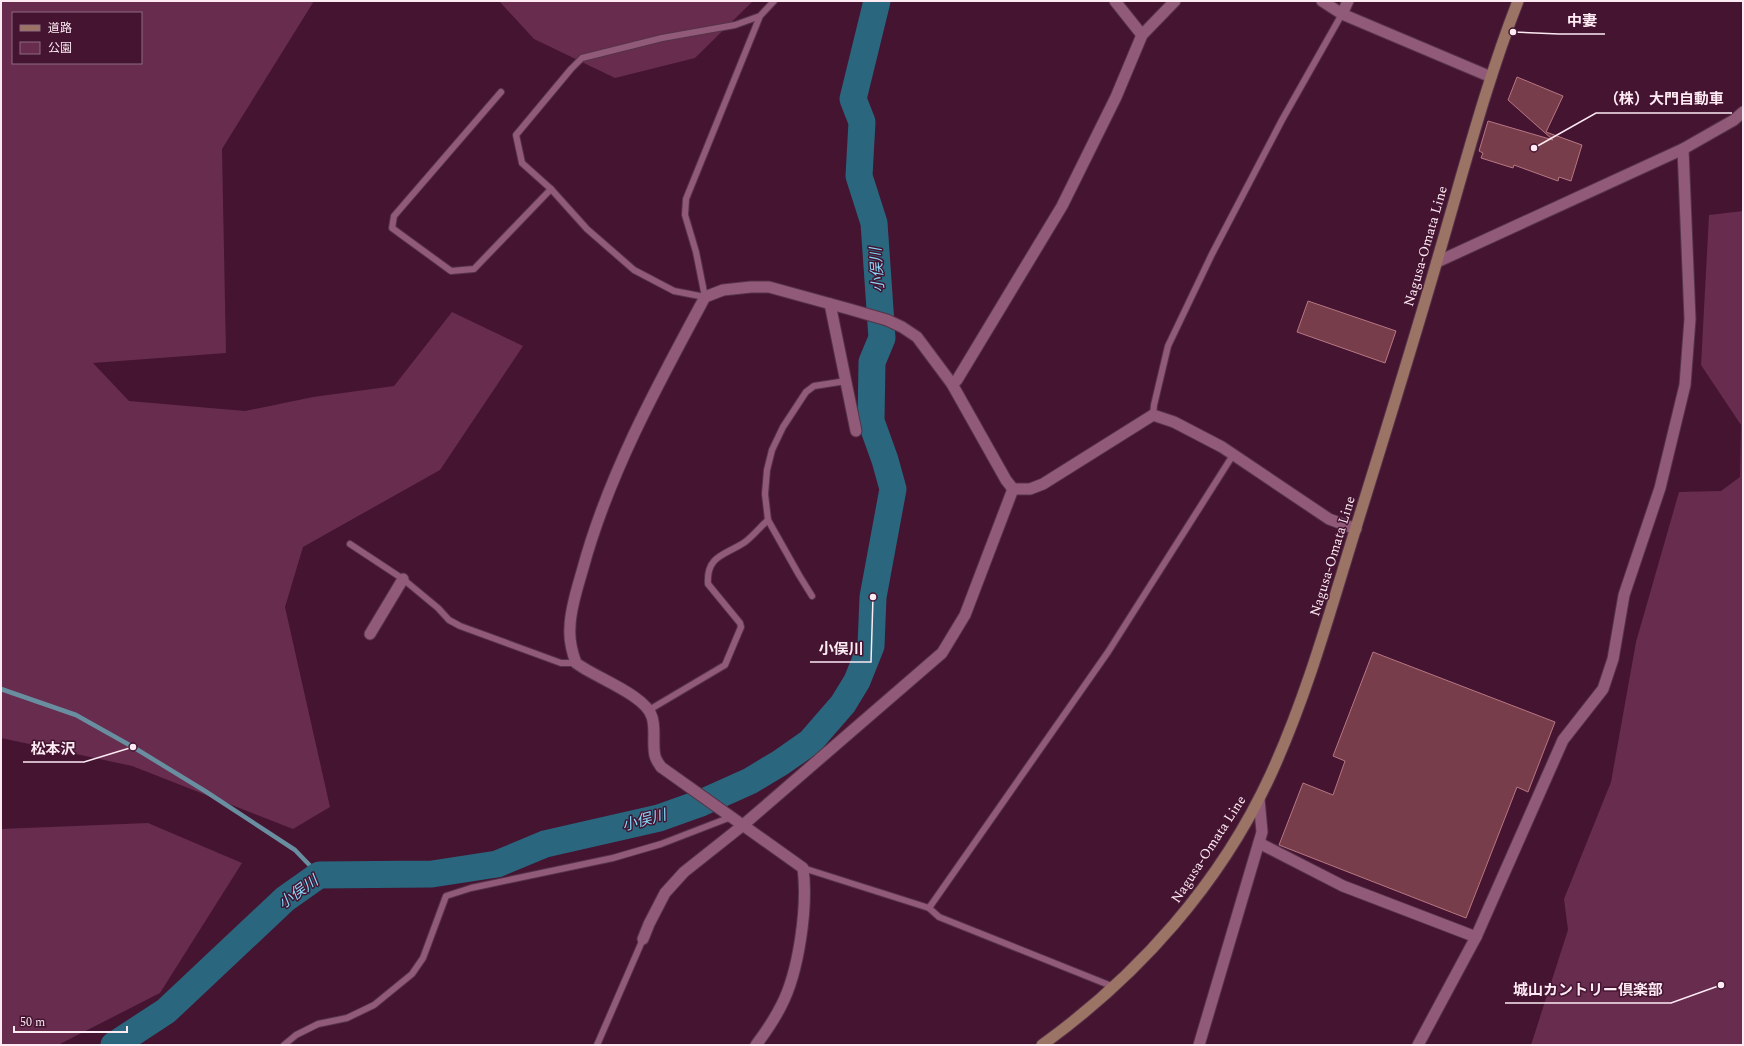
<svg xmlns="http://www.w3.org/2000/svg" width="1744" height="1046" viewBox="0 0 1744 1046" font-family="Spectral,'Noto Sans JP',serif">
<rect width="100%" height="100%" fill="#441431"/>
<g fill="#672c4e" fill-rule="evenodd">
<path d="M1,1H314L222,149L226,353L93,363L129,401L245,411L313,397L394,386L452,312L523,346L440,470L303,547L285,607L330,807L293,829L132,766L1,738ZM13,13H141V63H13Z"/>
<path d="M499,1H753L695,58L615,78L534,39Z"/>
<path d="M1743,211V1045H1531L1568,930L1564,899L1611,782L1636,642L1679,492L1721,491L1740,477L1741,425L1701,365L1709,215Z"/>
<path d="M148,823L242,863L160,993L58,1045H1V829Z"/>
</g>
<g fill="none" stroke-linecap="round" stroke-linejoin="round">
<path stroke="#698ea0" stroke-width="4.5" d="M1,689L76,715L133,747L205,791L295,850L319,875"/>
<path stroke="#2a667d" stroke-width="27" d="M114,1045L166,1011L285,899L319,875L432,874L497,864L545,844L659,818L701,803L750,781L780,763L810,742L843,704L857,681L871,646L873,597L893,489L885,460L871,421L872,362L882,338L874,223L859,176L862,122L853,99L877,1"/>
</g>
<g fill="#773d4a" stroke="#b77783">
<path d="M1517,77L1563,96L1546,132L1582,145L1571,181L1559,177L1558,181L1514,165L1513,168L1481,158L1483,153L1479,151L1488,121L1553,140L1508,100Z"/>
<path d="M1308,301L1396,331L1385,363L1297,332Z"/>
<path d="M1373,652L1555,722L1528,792L1517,787L1466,918L1279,845L1303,783L1333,795L1345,761L1333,756Z"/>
</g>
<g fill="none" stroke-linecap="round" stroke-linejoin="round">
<defs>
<g id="service">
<path d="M760,16L735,25L662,38L582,58L571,69L516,135L522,163L551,189L587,229L634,270L674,291L705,297L696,252L685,215L686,199L760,16L774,1"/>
<path d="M501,92L394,216L392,228L451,271L474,269L551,189"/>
<path d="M1153,415L1154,405L1168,346L1212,254L1282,120L1342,14"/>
<path d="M350,544L403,579L438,608L449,620L460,626L561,663H576"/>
<path d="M812,596L799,575L768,520L765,494L767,470L772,450L783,427L806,392L814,386L846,381"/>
<path d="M649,710L725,665L741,627L740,623L708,584C706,555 726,555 745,542C753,536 760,527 768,520"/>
<path d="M803,868L929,908L939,917L1114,987"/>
<path d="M929,908L1108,652L1233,455"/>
<path d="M284,1045L296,1035L318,1024L347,1018L374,1005L412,974L423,958L446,896L471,888L613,858L661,844L731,817"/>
<path d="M597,1045L643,939"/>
</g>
<g id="minor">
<path d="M1115,1L1142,35"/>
<path d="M1322,1L1342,14L1491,77"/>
<path d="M1342,14L1348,1"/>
<path d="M830,304L856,431"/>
<path d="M952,384L957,380L1062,206L1116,97L1142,35L1175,1"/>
<path d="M370,634L403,579"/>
<path d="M1259,843L1343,886L1476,937"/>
<path d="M643,939L649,924L665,893L684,872L742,826L942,653L965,615L1013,489"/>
<path d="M756,1045C765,1033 774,1020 781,1006C799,972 808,906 803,868L661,767C659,764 656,760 655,756C652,743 656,729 652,717C646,695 594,677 576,663C572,652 569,638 570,627C570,609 578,586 583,568C609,473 658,384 705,297L723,290L751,287H769L849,309L887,320L902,327L917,337L952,384L1006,480L1013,489H1030L1043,484L1153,415L1174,422L1222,447L1329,519L1356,529"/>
<path d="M1199,1045L1262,832L1259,799"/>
<path d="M1418,1045L1476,937L1563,740L1603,689L1613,659L1624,595L1660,488L1685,385L1690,319L1683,149"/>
</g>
<path id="tertiary" d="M1437,262L1683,149L1734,120L1743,112"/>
<path id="secondary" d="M1042,1045C1139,975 1221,883 1271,774C1308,693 1331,608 1357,524C1385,434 1413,344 1439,254C1464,169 1486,83 1518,1"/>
</defs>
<use href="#service" stroke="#573348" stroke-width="8"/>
<use href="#minor" stroke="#573348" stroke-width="13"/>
<use href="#tertiary" stroke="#573348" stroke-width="13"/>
<use href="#secondary" stroke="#573348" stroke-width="13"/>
<use href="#service" stroke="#915a78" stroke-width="6"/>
<use href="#minor" stroke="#915a78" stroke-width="11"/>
<use href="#tertiary" stroke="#915a78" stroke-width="11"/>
<use href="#secondary" stroke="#9c7465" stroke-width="11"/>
</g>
<g text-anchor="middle" stroke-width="3" stroke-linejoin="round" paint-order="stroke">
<g font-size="14" fill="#fdeaf3" stroke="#441431">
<text transform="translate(1425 246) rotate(-74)" y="5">Nagusa-Omata Line</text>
<text transform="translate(1332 556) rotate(-73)" y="5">Nagusa-Omata Line</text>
<text transform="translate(1208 849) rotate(-57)" y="5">Nagusa-Omata Line</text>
</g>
<g font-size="15" font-style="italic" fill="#89d8f9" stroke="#441431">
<text transform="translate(877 270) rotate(-94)" y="5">小俣川</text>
<text transform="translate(644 820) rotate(-15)" y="5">小俣川</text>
<text transform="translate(298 892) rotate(-36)" y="5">小俣川</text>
</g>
</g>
<path fill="none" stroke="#fdeaf3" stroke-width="1.5" d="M1513 32L1559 34H1605M1534 148L1596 113H1732M873 597L871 662H810M133 747L84 762H23M1721 985L1671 1003H1505"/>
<g fill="#fdeaf3" stroke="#441431" stroke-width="1.5">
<circle cx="1513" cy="32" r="4"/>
<circle cx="1534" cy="148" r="4"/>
<circle cx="873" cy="597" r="4"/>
<circle cx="133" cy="747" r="4"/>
<circle cx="1721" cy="985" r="4"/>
</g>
<g font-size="15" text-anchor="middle" font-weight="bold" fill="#fdeaf3" stroke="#441431" stroke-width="3" stroke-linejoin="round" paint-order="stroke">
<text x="1582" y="26">中妻</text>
<text x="1664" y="104">（株）大門自動車</text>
<text x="841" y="654">小俣川</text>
<text x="53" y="754">松本沢</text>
<text x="1588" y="995">城山カントリー倶楽部</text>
</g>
<rect width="1744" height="1046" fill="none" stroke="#fdeaf3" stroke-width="4"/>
<rect x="12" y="12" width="130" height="52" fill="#441431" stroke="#8e6a7f"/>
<rect x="20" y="25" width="20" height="6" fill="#9c7465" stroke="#8e6a7f"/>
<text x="48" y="32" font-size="12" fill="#fdeaf3">道路</text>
<rect x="20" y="42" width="20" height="12" fill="#672c4e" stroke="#8e6a7f"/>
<text x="48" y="52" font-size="12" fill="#fdeaf3">公園</text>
<path d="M14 1026v6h113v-6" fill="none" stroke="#fdeaf3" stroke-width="2"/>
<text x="20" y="1026" font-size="12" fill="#fdeaf3" stroke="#441431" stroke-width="3" paint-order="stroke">50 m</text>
</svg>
